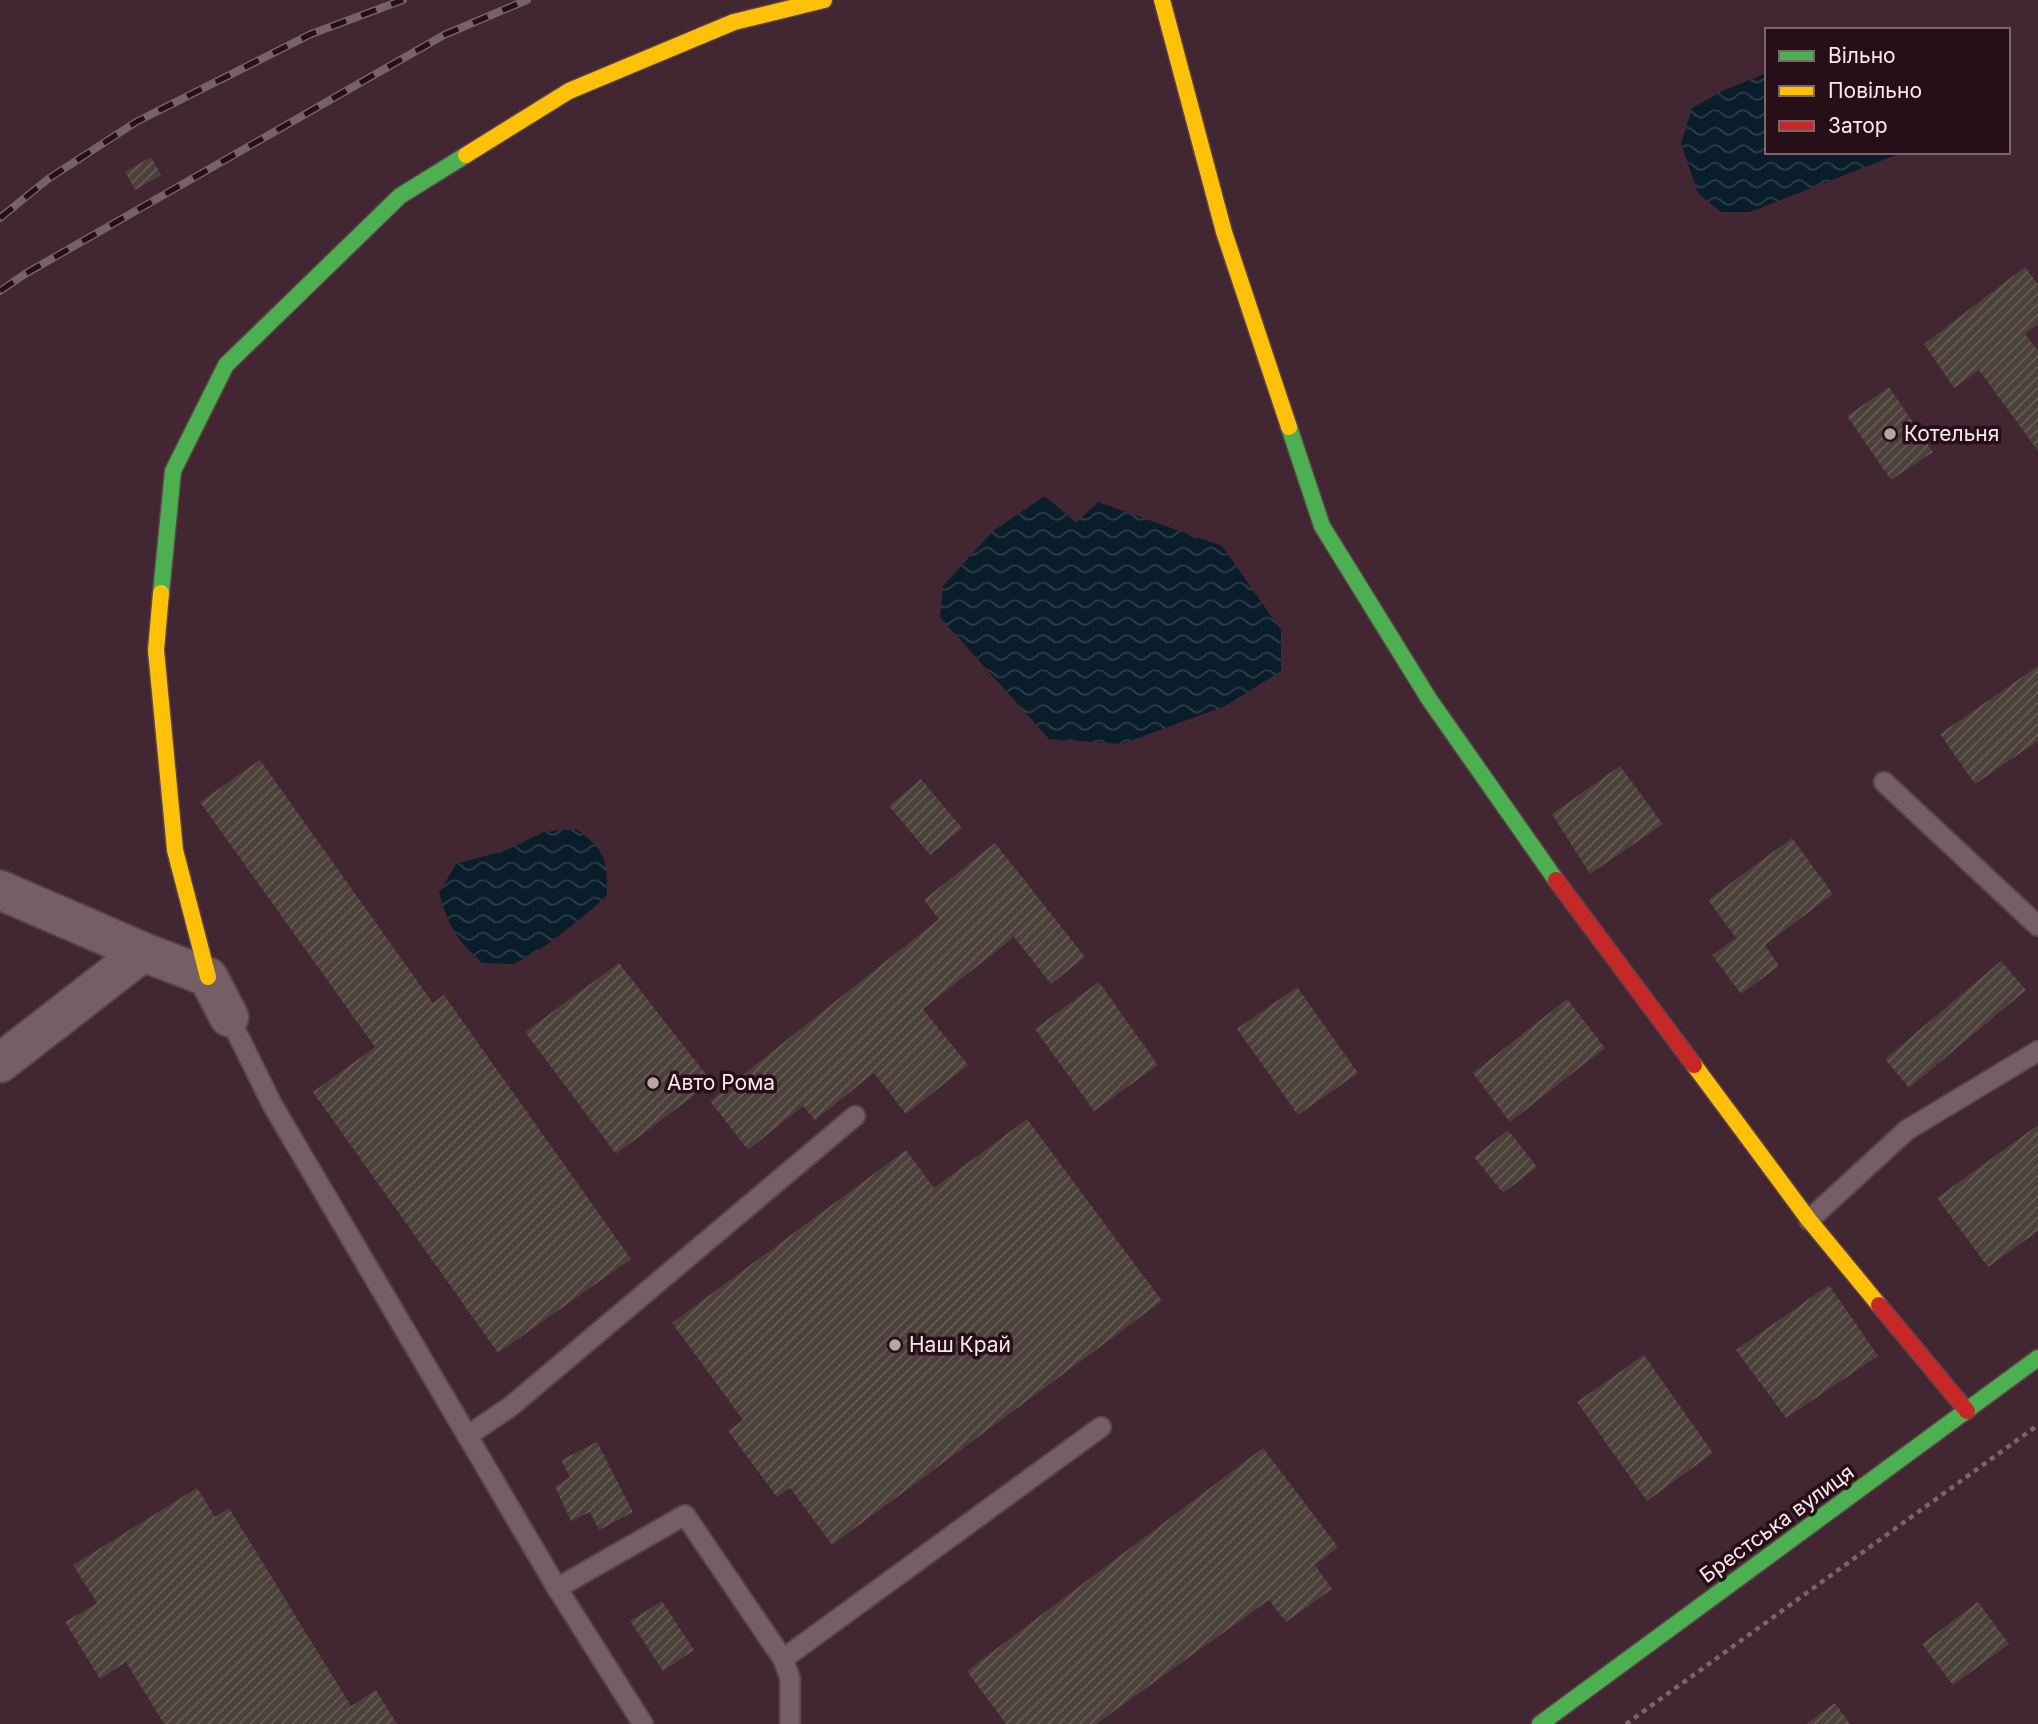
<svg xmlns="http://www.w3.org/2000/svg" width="2038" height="1724" viewBox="0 0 2038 1724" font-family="Inter,sans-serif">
<defs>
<pattern id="water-waves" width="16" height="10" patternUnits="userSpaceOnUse" patternTransform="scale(1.75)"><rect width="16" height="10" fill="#091d2b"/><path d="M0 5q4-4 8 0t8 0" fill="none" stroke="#2e3e4a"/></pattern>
<pattern id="building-hatch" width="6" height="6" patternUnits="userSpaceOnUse" patternTransform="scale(1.75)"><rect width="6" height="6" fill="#4c403b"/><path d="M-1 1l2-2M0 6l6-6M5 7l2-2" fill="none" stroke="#675c58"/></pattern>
</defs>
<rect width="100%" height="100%" fill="#422631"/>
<g fill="url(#water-waves)">
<path d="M1767,73V152H1897L1896,155L1750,212H1721L1698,193L1681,144L1692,108L1727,89Z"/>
<path d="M1045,496L1076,523L1098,502L1222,546L1281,630V671L1225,706L1122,744L1049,739L940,617L943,586L993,531Z"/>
<path d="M576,829C606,850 607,860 607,895L590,911L548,944L514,964L482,963C455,937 450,929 439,893L456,864L507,850L544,832Z"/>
</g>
<g fill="url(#building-hatch)">
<path d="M151,157L161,175L135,190L125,172Z"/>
<path d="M2025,267L2038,284V324L2025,334L2038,351V451L1979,370L1954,388L1924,344Z"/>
<path d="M1889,387L1933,452L1891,480L1847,416Z"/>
<path d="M2038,666V741L1975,784L1940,734Z"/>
<path d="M260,760L433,1003L444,995L631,1259L498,1353L313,1092L375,1047L200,802Z"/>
<path d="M1620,766L1663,824L1590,874L1552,814Z"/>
<path d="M921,779L962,828L930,855L889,806Z"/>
<path d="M1792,838L1833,894L1765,945L1779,966L1741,994L1712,955L1736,938L1708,900Z"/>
<path d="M995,843L1085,957L1051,984L1014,937L923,1009L968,1065L906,1114L874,1073L815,1120L803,1106L748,1150L710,1101L939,919L924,900Z"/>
<path d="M2001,961L2026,990L1909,1088L1885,1059Z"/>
<path d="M619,963L712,1082L616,1154L525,1032Z"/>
<path d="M1099,982L1158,1065L1094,1111L1035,1029Z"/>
<path d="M1297,987L1358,1073L1298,1115L1237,1029Z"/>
<path d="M1567,999L1605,1048L1510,1122L1473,1073Z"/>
<path d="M1027,1119L1162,1301L832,1545L790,1488L777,1497L728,1431L743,1420L672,1323L906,1150L934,1188Z"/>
<path d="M2038,1125V1231L1988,1267L1937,1198Z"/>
<path d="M1508,1130L1537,1167L1503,1193L1474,1157Z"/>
<path d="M1829,1285L1878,1356L1786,1418L1736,1350Z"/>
<path d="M1644,1355L1713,1453L1647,1501L1577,1402Z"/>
<path d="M597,1442L633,1512L599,1530L590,1512L571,1521L555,1487L570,1477L561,1460Z"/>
<path d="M1263,1448L1338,1547L1315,1565L1332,1589L1286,1622L1269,1600L1096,1724H1006L967,1671Z"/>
<path d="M197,1488L215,1517L229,1508L351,1706L376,1690L397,1724H164L126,1662L100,1679L65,1622L97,1603L73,1565Z"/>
<path d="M662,1601L694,1650L663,1671L630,1621Z"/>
<path d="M1978,1602L2009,1644L1953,1685L1922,1644Z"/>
<path d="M1835,1703L1850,1724H1806Z"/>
</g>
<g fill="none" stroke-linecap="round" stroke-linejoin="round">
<defs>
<g id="lane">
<path d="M1884,782L2038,926"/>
<path d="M229,1017L273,1106L557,1588L643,1724"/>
<path d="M1809,1220L1907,1130L2038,1051"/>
<path d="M467,1436L510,1407L855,1116"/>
<path d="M557,1588L685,1515L783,1659"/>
<path d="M790,1724V1678L783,1659L1101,1427"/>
</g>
<g id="street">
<path d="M0,890L143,952L208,977L229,1017"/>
<path d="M0,1063L143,952"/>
</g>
<g id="fast">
<path d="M1289,427L1322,526L1429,699L1556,880"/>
<path d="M161,593L173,471L226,365L400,196L466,155"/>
<path d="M1540,1724L2038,1358"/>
</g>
<g id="slow">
<path d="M1162,0L1224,232L1289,427"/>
<path d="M466,155L569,91L734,22L824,0"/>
<path d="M161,593L156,650L175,850L208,977"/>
<path d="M1694,1065L1809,1220L1879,1305"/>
</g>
<g id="jam">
<path d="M1556,880L1694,1065"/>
<path d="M1879,1305L1967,1411"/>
</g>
</defs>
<use href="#lane" stroke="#59434c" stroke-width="23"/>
<use href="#street" stroke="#59434c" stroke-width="42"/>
<use href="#fast" stroke="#59434c" stroke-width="19"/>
<use href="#slow" stroke="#59434c" stroke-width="19"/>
<use href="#jam" stroke="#59434c" stroke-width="19"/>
<path stroke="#79666d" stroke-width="4.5" stroke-dasharray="5 5" stroke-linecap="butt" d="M1626,1724L2038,1425"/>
<use href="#lane" stroke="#755f67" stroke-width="19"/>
<use href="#street" stroke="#755f67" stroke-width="38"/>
<use href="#fast" stroke="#4caf50" stroke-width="16"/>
<use href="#slow" stroke="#ffc107" stroke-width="16"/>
<use href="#jam" stroke="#c62828" stroke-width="16"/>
<defs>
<g id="rail">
<path d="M0,218L48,179L136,122L311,34L403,0"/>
<path d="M0,291L25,274L444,35L527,0"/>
</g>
</defs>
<use href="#rail" stroke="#766268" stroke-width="8"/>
<use href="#rail" stroke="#260f17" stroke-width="5" stroke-dasharray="16" stroke-linecap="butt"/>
</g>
<g fill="#bba3ab" stroke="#260f17" stroke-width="2.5">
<circle cx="1890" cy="434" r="7"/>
<circle cx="653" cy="1083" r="7"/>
<circle cx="895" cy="1345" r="7"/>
</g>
<g text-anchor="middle" stroke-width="7" stroke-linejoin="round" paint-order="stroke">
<g font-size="21" fill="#fce7ed" stroke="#260f17" text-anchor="start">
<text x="1904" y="441">Котельня</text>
<text x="667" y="1090">Авто Рома</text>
<text x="909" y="1352">Наш Край</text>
</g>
<g font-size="21" fill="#fce7ed" stroke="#260f17">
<text transform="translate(1777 1524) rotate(-36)" y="7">Брестська вулиця</text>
</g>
</g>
<rect x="1765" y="28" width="245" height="126" fill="#260f17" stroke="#7c656d" stroke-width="2"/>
<rect x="1779" y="51" width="35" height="10" fill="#4caf50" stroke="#7c656d" stroke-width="2"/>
<text x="1828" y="63" font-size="21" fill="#fce7ed">Вільно</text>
<rect x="1779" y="86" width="35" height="10" fill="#ffc107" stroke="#7c656d" stroke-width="2"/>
<text x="1828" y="98" font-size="21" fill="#fce7ed">Повільно</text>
<rect x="1779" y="121" width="35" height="10" fill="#c62828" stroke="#7c656d" stroke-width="2"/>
<text x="1828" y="133" font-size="21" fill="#fce7ed">Затор</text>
</svg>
